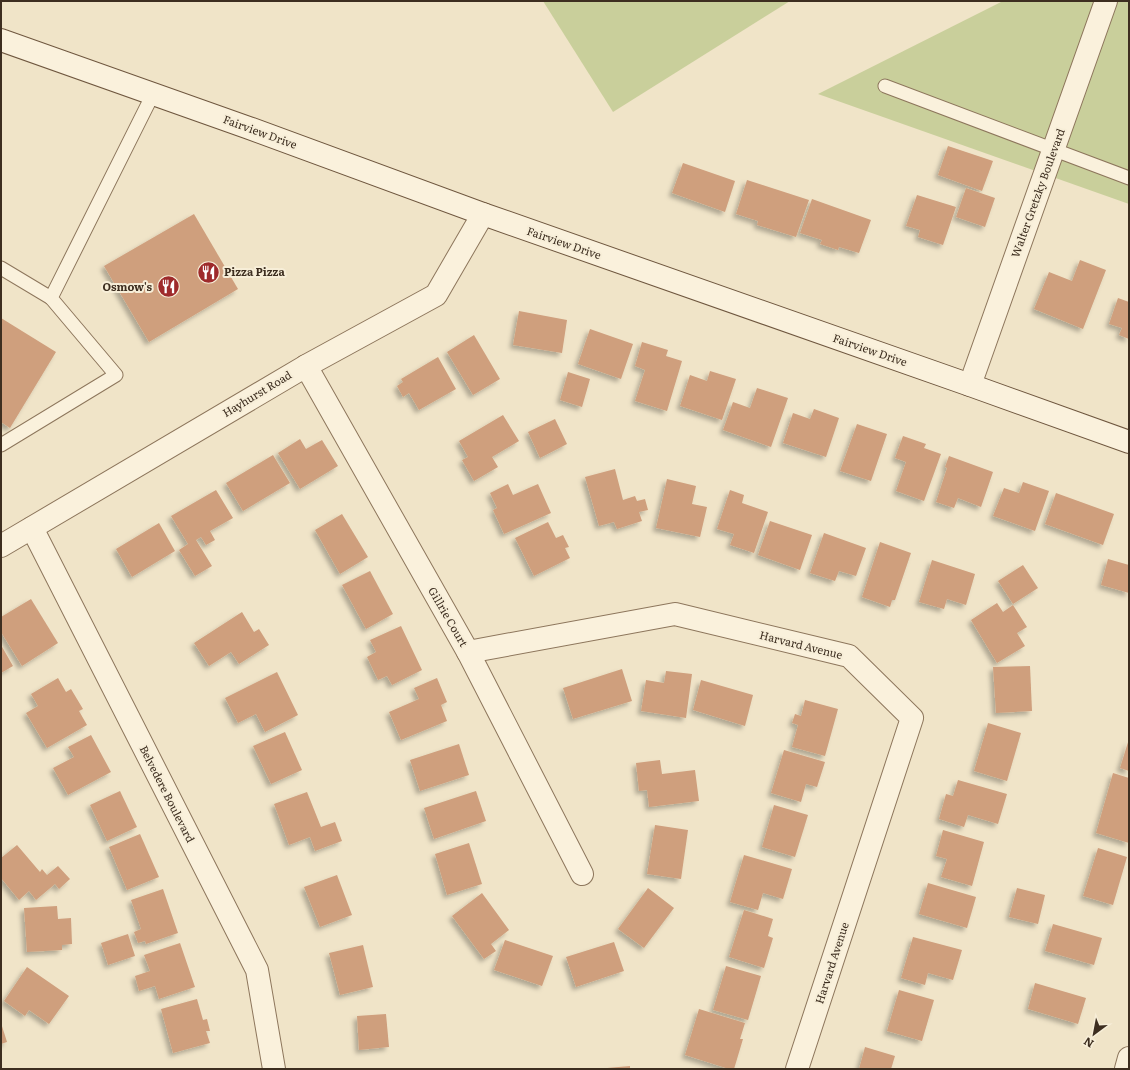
<svg xmlns="http://www.w3.org/2000/svg" width="1130" height="1070" viewBox="0 0 1130 1070" font-family="Literata,serif">
<defs>
<filter id="shadow"><feDropShadow dx="-3.5" dy="3.5" stdDeviation="2" flood-color="#0004"/></filter>
</defs>
<rect width="100%" height="100%" fill="#f0e4c8"/>
<g fill="#c9cf9b">
<path d="M543,1H790L613,112Z"/>
<path d="M1003,1H1129V204L818,94Z"/>
</g>
<g fill="#cf9f7d" filter="url(#shadow)">
<path d="M948,146L993,161L982,191L938,175Z"/>
<path d="M683,163L735,181L725,212L672,193Z"/>
<path d="M747,180L809,200L796,237L757,225L758,221L736,214Z"/>
<path d="M966,188L995,198L985,227L956,217Z"/>
<path d="M917,195L956,207L943,245L918,237L920,230L906,226Z"/>
<path d="M812,199L871,220L859,253L839,247L838,250L820,244L822,240L800,233Z"/>
<path d="M194,214L238,289L149,342L104,266Z"/>
<path d="M1080,260L1106,270L1083,329L1034,309L1049,272L1072,281Z"/>
<path d="M1118,298L1129,302V339L1119,335L1122,328L1109,324Z"/>
<path d="M519,311L567,320L562,353L513,345Z"/>
<path d="M1,318L56,352L10,428L1,422Z"/>
<path d="M590,329L633,344L621,379L578,364Z"/>
<path d="M474,335L500,379L473,395L447,352Z"/>
<path d="M642,342L668,350L666,356L682,361L667,411L635,401L645,370L635,366Z"/>
<path d="M438,357L456,389L419,410L409,393L403,397L397,386L403,382L401,379Z"/>
<path d="M710,371L736,379L722,420L680,406L690,375L707,381Z"/>
<path d="M568,372L590,379L582,407L560,400Z"/>
<path d="M757,388L788,398L771,447L723,430L733,402L750,408Z"/>
<path d="M814,409L839,418L826,457L783,443L793,413L810,419Z"/>
<path d="M503,415L519,441L492,457L498,467L474,481L462,460L468,457L459,441Z"/>
<path d="M555,419L567,444L540,458L528,432Z"/>
<path d="M857,424L887,434L871,481L840,471Z"/>
<path d="M903,436L926,444L924,448L941,454L924,501L896,491L906,462L895,458Z"/>
<path d="M300,439L306,449L322,440L338,466L300,489L278,453Z"/>
<path d="M273,455L290,483L243,511L226,483Z"/>
<path d="M949,456L993,472L981,507L958,498L954,508L936,502L947,468L945,467Z"/>
<path d="M615,469L623,500L635,496L637,501L645,499L648,510L639,512L642,521L617,529L614,522L599,526L585,477Z"/>
<path d="M667,479L696,486L692,504L707,507L700,537L656,528Z"/>
<path d="M1023,482L1049,491L1035,531L993,516L1004,488L1019,493Z"/>
<path d="M508,484L513,495L538,484L551,513L504,534L493,510L497,508L490,493Z"/>
<path d="M216,490L233,518L210,531L215,540L206,545L201,537L196,540L212,566L195,576L179,550L188,544L171,516Z"/>
<path d="M730,490L744,495L742,503L768,512L754,553L730,545L734,534L717,529Z"/>
<path d="M1056,493L1114,514L1103,545L1045,524Z"/>
<path d="M342,514L368,557L340,574L315,530Z"/>
<path d="M770,521L812,535L800,570L758,555Z"/>
<path d="M548,522L556,538L563,535L569,547L565,548L570,558L534,576L515,538Z"/>
<path d="M159,523L175,551L132,577L116,549Z"/>
<path d="M824,533L866,548L856,576L839,571L835,581L810,573Z"/>
<path d="M880,542L911,553L895,600H892L890,607L862,597Z"/>
<path d="M1108,559L1129,565V593L1101,585Z"/>
<path d="M932,560L975,574L966,605L947,599L944,609L919,602Z"/>
<path d="M1023,565L1038,588L1013,604L998,581Z"/>
<path d="M370,571L393,614L366,629L342,585Z"/>
<path d="M31,599L58,643L22,666L1,632V617Z"/>
<path d="M997,603L1003,612L1013,605L1027,627L1017,633L1025,646L997,663L971,620Z"/>
<path d="M242,612L254,632L259,629L269,645L239,664L231,652L209,666L194,643Z"/>
<path d="M401,626L422,670L392,685L387,676L378,680L367,657L376,652L370,640Z"/>
<path d="M1,645L13,666L1,673Z"/>
<path d="M1030,666L1032,711L996,713L993,667Z"/>
<path d="M622,669L632,701L573,719L563,688Z"/>
<path d="M666,671L692,674L686,718L641,711L646,680L664,683Z"/>
<path d="M277,672L298,715L265,732L256,714L238,723L225,698Z"/>
<path d="M58,678L66,692L71,689L83,709L79,711L87,725L47,748L26,713L38,706L31,694Z"/>
<path d="M437,678L447,702L441,705L447,721L401,740L389,712L419,699L414,688Z"/>
<path d="M701,680L753,695L745,726L693,710Z"/>
<path d="M805,700L838,709L825,756L792,747L798,725L792,723L795,714L801,716Z"/>
<path d="M988,723L1021,733L1007,781L974,771Z"/>
<path d="M285,732L302,770L271,784L253,746Z"/>
<path d="M91,735L111,772L68,795L53,768L74,757L68,747Z"/>
<path d="M1129,739V771L1120,768Z"/>
<path d="M459,744L469,775L420,791L410,760Z"/>
<path d="M784,750L825,762L817,787L806,784L801,802L771,793Z"/>
<path d="M660,760L662,774L695,770L699,801L649,807L647,790L639,791L636,763Z"/>
<path d="M1113,773L1129,778V843L1096,833Z"/>
<path d="M958,780L1007,794L998,824L968,815L964,827L939,819L946,794L953,796Z"/>
<path d="M120,791L137,827L107,841L90,805Z"/>
<path d="M476,791L486,821L434,839L424,808Z"/>
<path d="M307,792L321,827L335,822L342,841L315,851L310,837L289,845L274,804Z"/>
<path d="M774,805L808,815L795,857L762,847Z"/>
<path d="M655,825L688,830L681,879L647,874Z"/>
<path d="M943,830L984,842L972,886L941,877L947,859L936,856Z"/>
<path d="M140,834L159,877L127,890L109,847Z"/>
<path d="M469,843L482,884L447,895L435,854Z"/>
<path d="M17,845L40,872L42,869L47,875L58,866L70,879L59,889L55,884L36,900L29,891L19,900L1,878V858Z"/>
<path d="M1098,848L1127,857L1113,905L1083,896Z"/>
<path d="M744,855L792,869L783,899L763,893L758,910L730,902Z"/>
<path d="M337,875L352,915L320,927L304,887Z"/>
<path d="M928,883L976,897L967,928L919,914Z"/>
<path d="M648,888L674,908L644,948L618,929Z"/>
<path d="M1017,888L1045,895L1038,924L1009,917Z"/>
<path d="M163,889L178,933L146,944L145,941L138,943L134,932L141,929L131,900Z"/>
<path d="M482,893L509,930L491,944L496,951L484,959L452,916Z"/>
<path d="M57,906L58,919L71,918L72,944L62,945V950L27,952L24,908Z"/>
<path d="M744,910L773,919L768,936L773,938L764,968L729,957Z"/>
<path d="M1053,924L1102,938L1094,965L1045,951Z"/>
<path d="M128,934L135,956L108,965L101,943Z"/>
<path d="M913,937L962,950L953,980L928,973L925,985L901,978Z"/>
<path d="M505,940L553,956L542,986L494,970Z"/>
<path d="M614,942L624,971L576,987L566,957Z"/>
<path d="M180,943L195,987L159,999L155,986L139,991L135,976L150,971L144,955Z"/>
<path d="M363,945L373,987L340,995L329,953Z"/>
<path d="M726,966L761,976L748,1020L713,1010Z"/>
<path d="M27,967L69,996L49,1024L29,1010L25,1016L4,1001Z"/>
<path d="M1035,983L1086,998L1078,1024L1028,1009Z"/>
<path d="M899,990L934,1000L922,1041L887,1031Z"/>
<path d="M197,999L203,1020L207,1019L210,1031H206L210,1043L173,1053L161,1009Z"/>
<path d="M699,1009L745,1023L740,1039H743L734,1069H729L685,1055Z"/>
<path d="M386,1014L389,1047L359,1050L357,1016Z"/>
<path d="M1,1023L7,1042L1,1044Z"/>
<path d="M865,1047L895,1056L891,1069H859Z"/>
<path d="M630,1066V1069H607V1068Z"/>
</g>
<g fill="none" stroke-linecap="round" stroke-linejoin="round">
<defs>
<g id="service">
<path d="M885,86L1129,178"/>
<path d="M1,268L51,298"/>
<path d="M1,445L116,375L51,298L153,94"/>
</g>
<g id="minor">
<path d="M306,366L468,652L582,874"/>
<path d="M970,385L1106,1"/>
<path d="M32,528L257,970L274,1069"/>
<path d="M1,546L306,366L436,295L483,214"/>
<path d="M468,652L675,614L849,656L912,718L797,1069"/>
<path d="M1126,1069L1129,1058"/>
</g>
<path id="secondary" d="M1,40L249,128L483,214L970,385L1129,442"/>
</defs>
<use href="#service" stroke="#8d765c" stroke-width="15"/>
<use href="#minor" stroke="#8d765c" stroke-width="24"/>
<use href="#secondary" stroke="#6f573f" stroke-width="24"/>
<use href="#service" stroke="#faf1dc" stroke-width="13"/>
<use href="#minor" stroke="#faf1dc" stroke-width="22"/>
<use href="#secondary" stroke="#faf1dc" stroke-width="22"/>
</g>
<defs>
<symbol id="restaurant-disc" viewBox="-11 -11 22 22"><circle r="9.5" fill="#9e2a2b" stroke="#f7eed8"/><path d="M-5-6h1v4h1v-4h1v4h1v-4h1v5L-1.5 .5V6h-2V.5L-5-1ZM5-6V6H3V1.5H1.5Q1.5-4 5-6Z" fill="#fff"/></symbol>
</defs>
<g fill-rule="evenodd">
<use href="#restaurant-disc" x="196" y="260" width="25" height="25"/>
<use href="#restaurant-disc" x="156" y="274" width="25" height="25"/>
</g>
<g text-anchor="middle" stroke-width="4" stroke-linejoin="round" paint-order="stroke">
<g font-size="11" fill="#3d2e20" stroke="#f7eed8">
<text transform="translate(260 132) rotate(20)" y="4">Fairview Drive</text>
<text transform="translate(1038 193) rotate(-70)" y="4">Walter Gretzky Boulevard</text>
<text transform="translate(564 243) rotate(19)" y="4">Fairview Drive</text>
<text transform="translate(870 350) rotate(19)" y="4">Fairview Drive</text>
<text transform="translate(257 394) rotate(-31)" y="4">Hayhurst Road</text>
<text transform="translate(448 617) rotate(60)" y="4">Gillrie Court</text>
<text transform="translate(801 645) rotate(14)" y="4">Harvard Avenue</text>
<text transform="translate(167 794) rotate(63)" y="4">Belvedere Boulevard</text>
<text transform="translate(832 963) rotate(-72)" y="4">Harvard Avenue</text>
</g>
<g font-size="11" font-weight="bold" fill="#3d2e20" stroke="#f7eed8" text-anchor="start">
<text x="224" y="276">Pizza Pizza</text>
<text x="152" y="291" text-anchor="end">Osmow's</text>
</g>
</g>
<rect width="1130" height="1070" fill="none" stroke="#3d2e20" stroke-width="4"/>
<g transform="translate(1094 1034) rotate(212)" stroke="#f7eed8" stroke-width="3" paint-order="stroke">
<path d="M0-3L7 15L0 10L-7 15Z" fill="#3d2e20"/>
<text y="-6" font-size="11" font-weight="bold" text-anchor="middle" fill="#3d2e20">N</text>
</g>
</svg>
